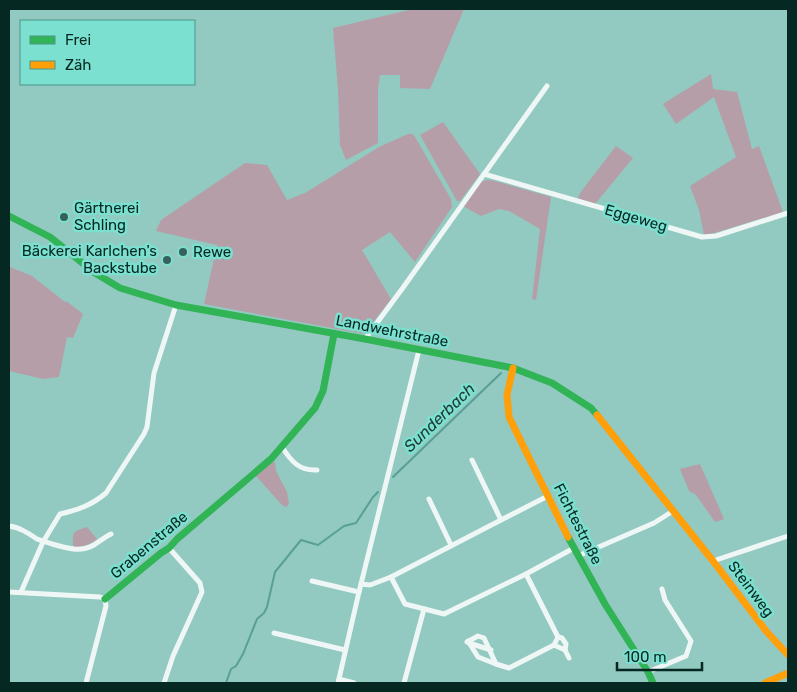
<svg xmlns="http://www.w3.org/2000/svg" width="797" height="692" viewBox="0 0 797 692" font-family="Rubik,sans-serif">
<rect width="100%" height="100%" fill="#92c9c0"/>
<g fill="#b69ea8">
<path d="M413,9H464L430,89L400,88V75H380L378,90V143L346,160L340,145L338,90L333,28Z"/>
<path d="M711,74L713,89L737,92L752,149L759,146L783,212L714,233L704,235L699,210L690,186L736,157L714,97L676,124L663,104Z"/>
<path d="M443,122L480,174L460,201H457L420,135Z"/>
<path d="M408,134H413L415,137L451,199L452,207L415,262L390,232L362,250L391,299L364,334L204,304L217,245L156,231L161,220L245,163L267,165L287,200L305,193L379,147Z"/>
<path d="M616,146L633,158L595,204L578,199L580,193Z"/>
<path d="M487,180L495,181L551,197L536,300L532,299L540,229L509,211L499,209L481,216L463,206L481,182Z"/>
<path d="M10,267L32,276L65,302L66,301L83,314L73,338L67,337L59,377L43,379L9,371V271Z"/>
<path d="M275,462L276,471L287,492L289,504L286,507L282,505L256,476L270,463Z"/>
<path d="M700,464L724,519L715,522L696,495L689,491L680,469Z"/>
<path d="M87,527L97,539C89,545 83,547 73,547C73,531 72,532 87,527Z"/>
</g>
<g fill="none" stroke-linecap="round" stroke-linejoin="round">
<g stroke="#58a095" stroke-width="2">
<path d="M393,477L501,373"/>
<path d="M226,683L231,669L236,666L243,654L257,619L264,613L267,607L275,572L301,540L318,545L344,526L356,523L373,497L378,492"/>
</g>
<g stroke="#eff7f6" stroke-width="5">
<path d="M484,174L702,237L716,236L788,213"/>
<path d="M365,339L402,289L547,86"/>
<path d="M282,447C291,461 299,471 317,470"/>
<path d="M472,460L501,520"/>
<path d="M429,499L451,545"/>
<path d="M9,526C19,527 28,533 37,539C42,541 47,542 52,544C68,548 79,553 94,545C100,541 105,537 111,534"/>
<path d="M578,556L654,523L673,511"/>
<path d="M713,561L788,536"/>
<path d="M526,574L558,637L554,645L565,650L569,658"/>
<path d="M391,577L405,604L444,614L526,574L574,548"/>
<path d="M312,581L359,592"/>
<path d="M361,584L370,585L391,577L501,520L548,496"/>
<path d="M9,592L100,597L105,599L106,606L86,683"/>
<path d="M21,592L43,542L60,514C78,510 92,505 106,493L144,434L147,427L154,373L176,305"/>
<path d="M274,633L345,650"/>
<path d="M558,637L562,638L566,644L565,650"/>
<path d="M468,641L478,657L496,664"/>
<path d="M467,642L478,636L484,638L496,664L509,668L554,645"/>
<path d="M469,643L491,650"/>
<path d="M648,672L686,656L691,641L665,600L662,589"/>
<path d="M339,679L354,683"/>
<path d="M164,683L173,656L202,592L200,583L169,548"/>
<path d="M338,683L359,592L419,350"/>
<path d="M404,683L424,609"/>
</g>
<g stroke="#30b455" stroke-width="7">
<path d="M9,216L50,237L95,273L120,288L176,305L365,339L513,368L552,383L591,408L597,415"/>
<path d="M568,537L605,604L648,672L653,683"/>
<path d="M105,599L161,553L169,548L177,539L271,459L315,408L323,391L334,334"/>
</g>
<g stroke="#ff9f0a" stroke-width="7">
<path d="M513,368L507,395L509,417L568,537"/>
<path d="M597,415L713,561L766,631L788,655"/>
<path d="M765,683L788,673"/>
</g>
</g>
<g fill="#37605a" stroke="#7be0cf" stroke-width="2">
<circle cx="64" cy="217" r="5"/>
<circle cx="183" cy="252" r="5"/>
<circle cx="167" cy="260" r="5"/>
</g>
<g text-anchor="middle" stroke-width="5" stroke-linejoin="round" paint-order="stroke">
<g font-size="15" fill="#062823" stroke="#7be0cf" text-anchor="start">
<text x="74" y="213">Gärtnerei<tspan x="74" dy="17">Schling</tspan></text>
<text x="157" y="256" text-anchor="end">Bäckerei Karlchen's<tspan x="157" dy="17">Backstube</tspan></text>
<text x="193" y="257">Rewe</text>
</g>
<g font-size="15" fill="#062823" stroke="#7be0cf">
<text transform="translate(636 218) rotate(16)" y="5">Eggeweg</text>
<text transform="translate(392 331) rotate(11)" y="5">Landwehrstraße</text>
<text transform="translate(578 524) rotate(63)" y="5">Fichtestraße</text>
<text transform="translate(149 545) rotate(-40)" y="5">Grabenstraße</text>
<text transform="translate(751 589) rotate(53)" y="5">Steinweg</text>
</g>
<g font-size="16" font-style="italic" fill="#213b37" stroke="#7be0cf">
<text transform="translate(439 417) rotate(-44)" y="6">Sunderbach</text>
</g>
</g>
<rect width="797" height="692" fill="none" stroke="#062823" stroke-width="20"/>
<rect x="20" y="20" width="175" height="65" fill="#7be0cf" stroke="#4c968a"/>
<rect x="30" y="36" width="25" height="8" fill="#30b455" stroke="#4c968a"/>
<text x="65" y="45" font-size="15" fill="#062823">Frei</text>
<rect x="30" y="61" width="25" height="8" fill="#ff9f0a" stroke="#4c968a"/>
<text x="65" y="70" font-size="15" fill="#062823">Zäh</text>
<path d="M617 662v8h85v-8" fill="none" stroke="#062823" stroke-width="2.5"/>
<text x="624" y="662" font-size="15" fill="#062823" stroke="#7be0cf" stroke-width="4" paint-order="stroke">100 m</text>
</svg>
